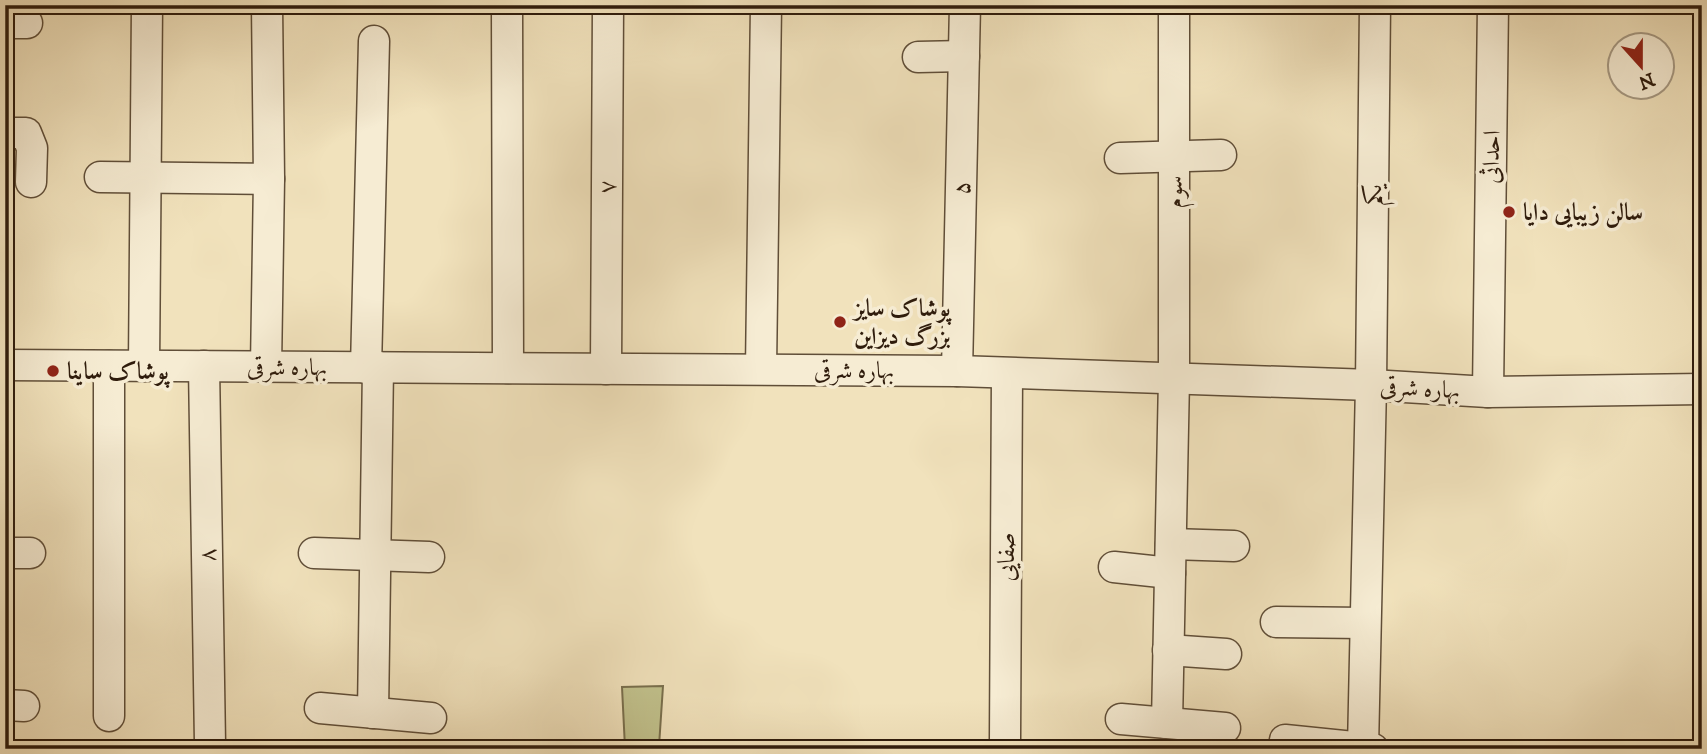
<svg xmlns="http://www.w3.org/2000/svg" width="1707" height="754" viewBox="0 0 1707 754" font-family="'IM FELL DW Pica',Amiri,serif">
<rect width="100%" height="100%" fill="#f1e2bc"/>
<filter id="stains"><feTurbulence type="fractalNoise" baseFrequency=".00286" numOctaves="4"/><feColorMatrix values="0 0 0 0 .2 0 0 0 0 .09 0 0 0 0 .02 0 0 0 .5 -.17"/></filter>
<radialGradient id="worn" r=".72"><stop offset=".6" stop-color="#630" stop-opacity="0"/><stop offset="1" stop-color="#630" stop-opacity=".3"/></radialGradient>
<path fill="#c1c18c" stroke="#786e4c" stroke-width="2" d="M663,686L659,746L625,748L622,687Z"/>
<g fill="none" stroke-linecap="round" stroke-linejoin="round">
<defs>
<g id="minor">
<path d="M507,5L508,368"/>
<path d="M5,23H27"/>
<path d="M918,57L964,56"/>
<path d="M5,133H26L32,148L31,182"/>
<path d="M1120,158L1221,155"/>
<path d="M100,177L269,179"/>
<path d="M5,365L957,371L1371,385L1488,392L1702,389"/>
<path d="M109,366V716"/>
<path d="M144,366L147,5"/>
<path d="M204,366L210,744"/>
<path d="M266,367L269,179L267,5"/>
<path d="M366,368L374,41"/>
<path d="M606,369L608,5"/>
<path d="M761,369L766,5"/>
<path d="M957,371L965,5"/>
<path d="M1488,392L1493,5"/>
<path d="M1171,544L1234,546"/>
<path d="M5,553H30"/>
<path d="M314,553L429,557"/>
<path d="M1114,567L1170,573"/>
<path d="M1276,622L1365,623"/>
<path d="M1168,650L1226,654"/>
<path d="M5,705L24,706"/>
<path d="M320,708L431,718"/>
<path d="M373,713L378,367"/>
<path d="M1121,719L1225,728"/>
<path d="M1167,723L1174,378V5"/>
<path d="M1005,740L1007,374"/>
<path d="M1285,740L1373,749"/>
<path d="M1363,748L1371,385L1375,5"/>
</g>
</defs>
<use href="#minor" stroke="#604e38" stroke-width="33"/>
<use href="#minor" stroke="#f6ecd3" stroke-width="30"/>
</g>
<g fill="#8f2418" stroke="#f6ecd3" stroke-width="2.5">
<circle cx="1509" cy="212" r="7"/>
<circle cx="840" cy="322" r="7"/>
<circle cx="53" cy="371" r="7"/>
</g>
<g text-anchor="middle" stroke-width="7" stroke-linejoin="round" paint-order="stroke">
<g font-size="24" fill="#2f1c0c" stroke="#f6ecd3">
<text transform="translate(1491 157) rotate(-89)" y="8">احداثی</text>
<text transform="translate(607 187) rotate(-90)" y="8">۷</text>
<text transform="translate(961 188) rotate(-89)" y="8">۵</text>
<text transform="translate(1174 192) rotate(-90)" y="8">سوم</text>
<text transform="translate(1373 195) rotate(-89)" y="8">یکم</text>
<text x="287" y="375">بهاره شرقی</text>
<text x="854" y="378">بهاره شرقی</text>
<text transform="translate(1420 388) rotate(3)" y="8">بهاره شرقی</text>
<text transform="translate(207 555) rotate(-91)" y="8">۸</text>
<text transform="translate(1006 557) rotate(-90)" y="8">صفایی</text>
</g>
<g font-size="24" font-weight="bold" fill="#2f1c0c" stroke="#f6ecd3" text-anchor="start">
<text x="1523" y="220">سالن زیبایی دایا</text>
<text x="854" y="316">پوشاک سایز<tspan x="854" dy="28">بزرگ دیزاین</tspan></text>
<text x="67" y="379">پوشاک ساینا</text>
</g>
</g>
<rect width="1707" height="754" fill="none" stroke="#f1e2bc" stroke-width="28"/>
<rect x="7" y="7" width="1693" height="740" fill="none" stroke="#2f1c0c" stroke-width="3.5"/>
<rect x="14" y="14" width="1679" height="726" fill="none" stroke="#2f1c0c" stroke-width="2"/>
<g transform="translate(1641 66) rotate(159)"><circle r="33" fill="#f6ecd3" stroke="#a69983" stroke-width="2"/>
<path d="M0-5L12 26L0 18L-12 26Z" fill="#8f2418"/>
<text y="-10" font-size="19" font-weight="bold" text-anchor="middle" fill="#2f1c0c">N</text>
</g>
<rect width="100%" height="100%" filter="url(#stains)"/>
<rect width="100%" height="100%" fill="url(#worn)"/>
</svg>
